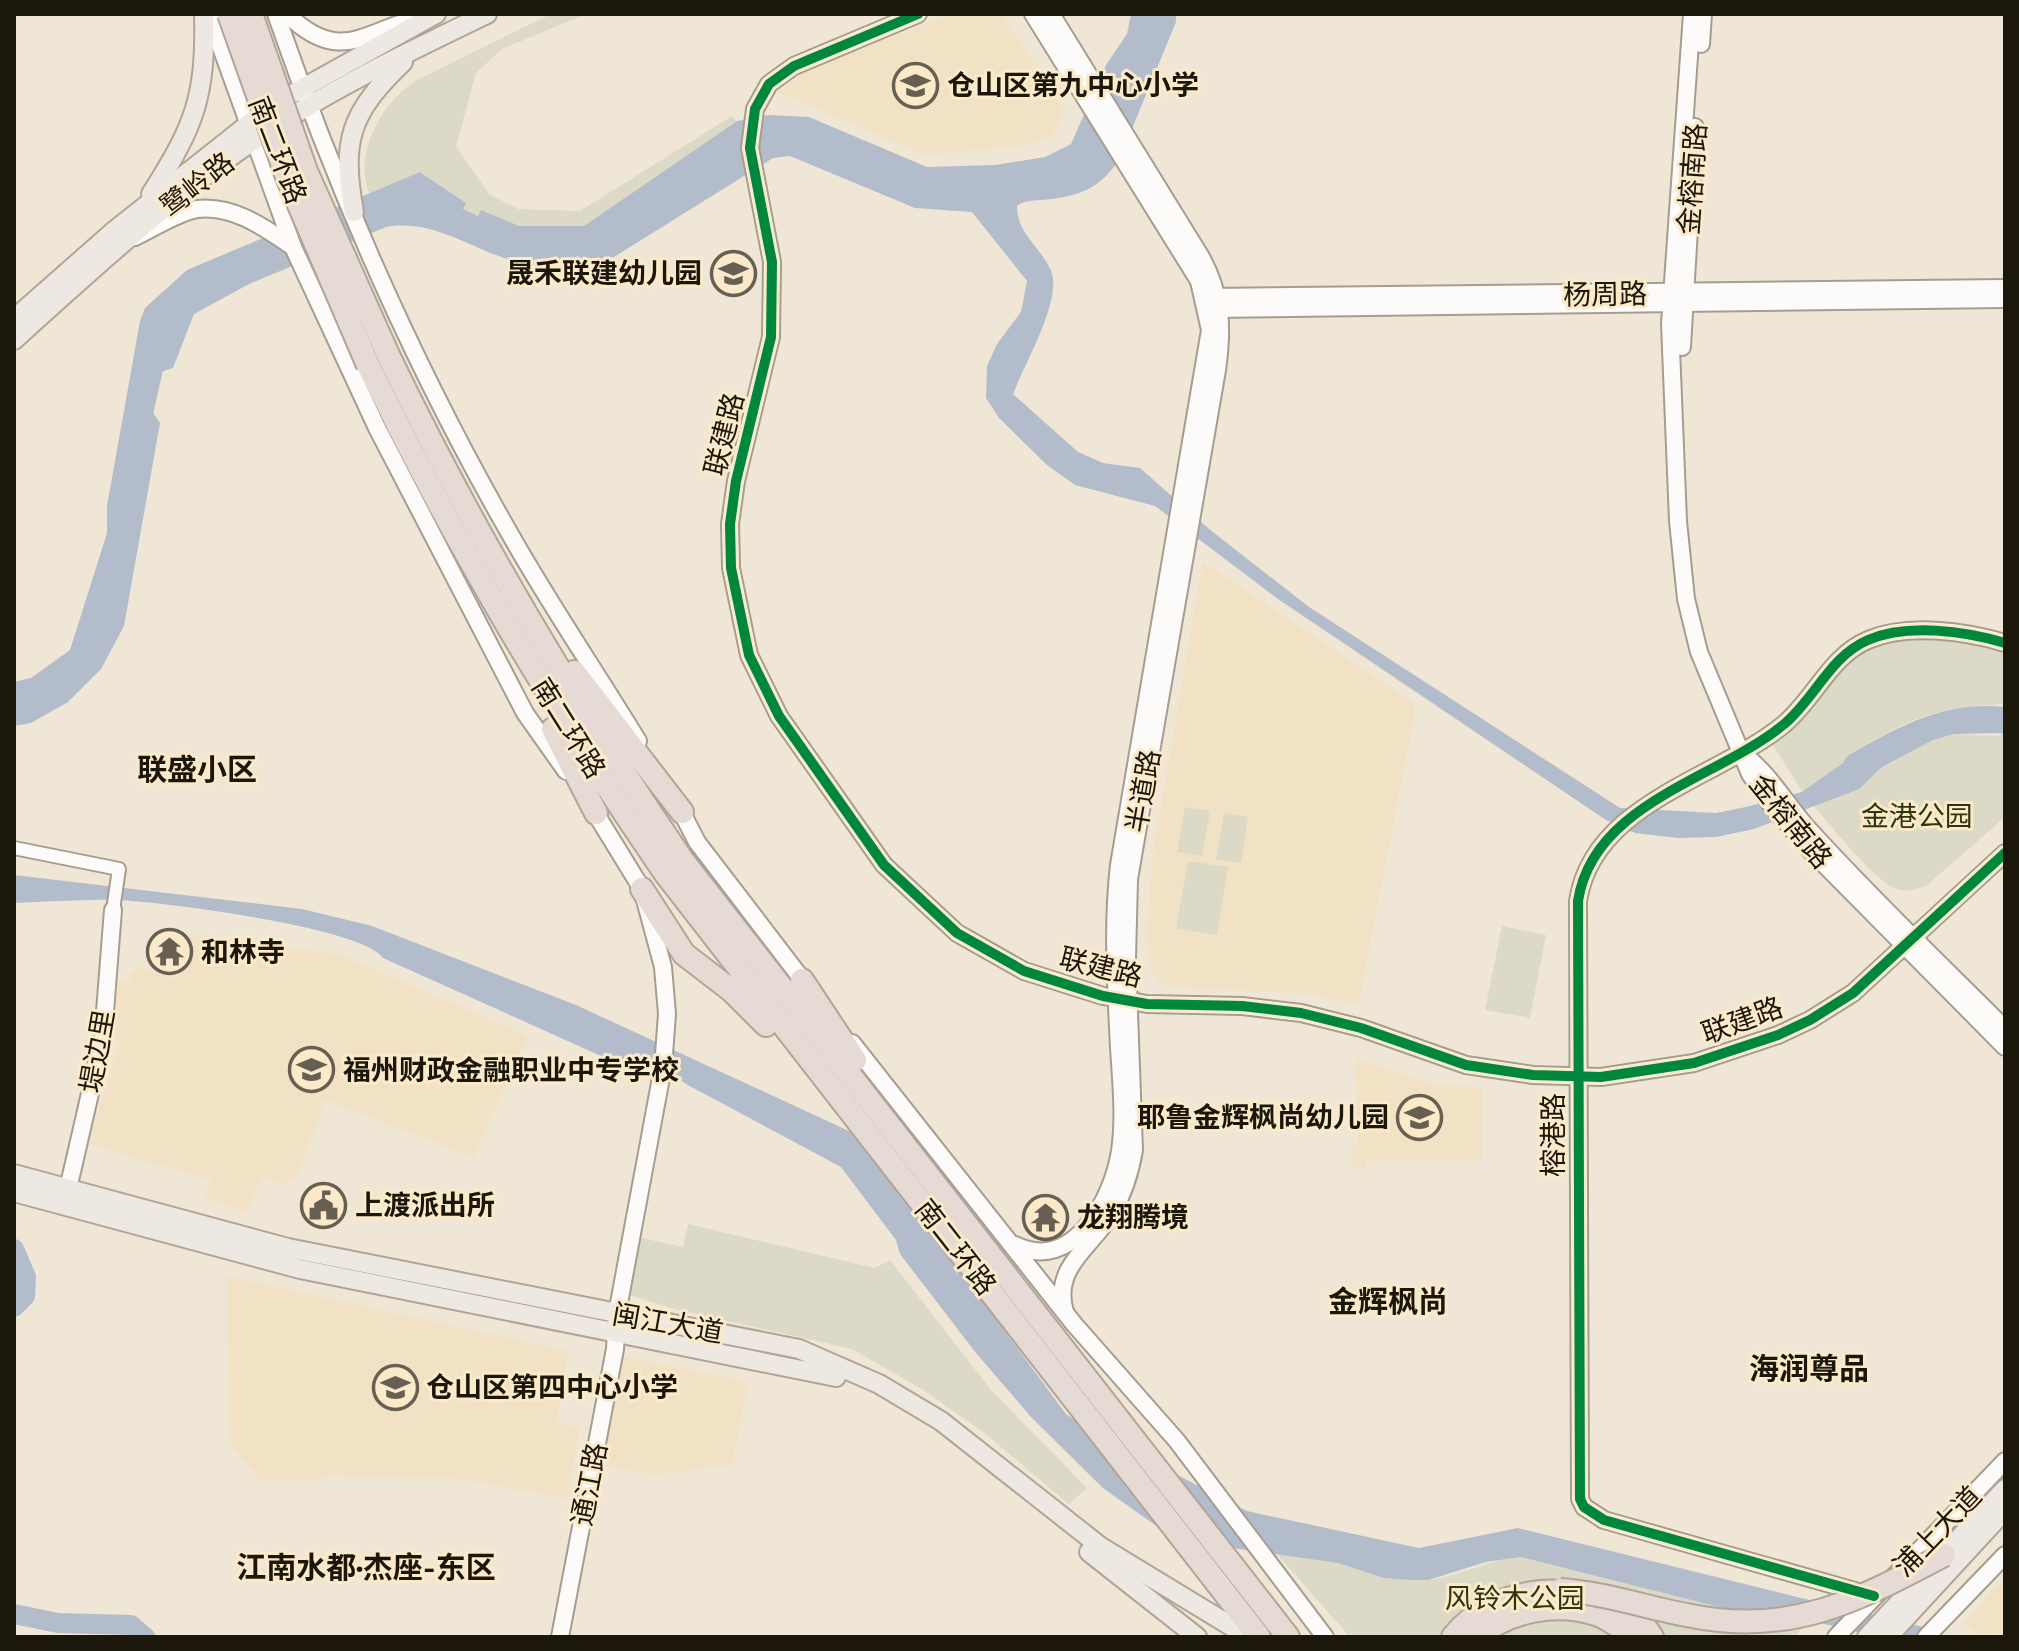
<svg xmlns="http://www.w3.org/2000/svg" width="2019" height="1651" viewBox="0 0 2019 1651" font-family="'Space Grotesk','Noto Sans SC',sans-serif">
<rect width="100%" height="100%" fill="#f0e6d5"/>
<g fill="#f2e2c5">
<path d="M952,14L1004,16L1064,110L1052,137L1032,144L925,155L777,92L810,68Z"/>
<path d="M1203,561L1413,703L1414,718L1358,1005L1308,994L1173,987L1160,982L1149,967L1147,933L1153,852Z"/>
<path d="M190,934L341,955L528,1036L473,1157L325,1100L297,1177L282,1184L261,1177L247,1213L204,1198L212,1181L88,1144L120,1043L111,1034L118,981H130L131,974L138,966L176,979Z"/>
<path d="M1355,1057L1434,1084L1483,1088L1481,1160L1366,1161L1365,1169L1353,1167L1351,1145L1358,1144Z"/>
<path d="M227,1276L568,1351L557,1422L580,1427L567,1498L443,1477L330,1476L313,1480L260,1481L229,1441Z"/>
<path d="M621,1356L748,1382L732,1464L656,1475L603,1466Z"/>
<path d="M2005,1577V1637H1982L1963,1623Z"/>
</g>
<g fill="#dcdac6">
<path d="M551,14H586L502,49L476,73L456,146L489,194L518,209L580,211L732,116L737,121L584,226H519L481,210L479,216L463,209L466,203L421,172L369,193C353,153 382,102 417,80Z"/>
<path d="M1919,638L1974,643L2005,650V704C1930,707 1911,719 1847,756L1843,763L1803,792L1772,744L1792,729L1790,723L1847,659L1873,644Z"/>
<path d="M2004,731L2005,817L1926,886C1916,889 1906,893 1896,889C1872,879 1831,825 1812,804L1859,789L1882,767L1933,740L1954,734L1998,736Z"/>
<path d="M1185,807L1210,811L1202,856L1177,852Z"/>
<path d="M1224,813L1248,817L1241,863L1216,859Z"/>
<path d="M1188,861L1228,867L1217,935L1176,928Z"/>
<path d="M1502,926L1546,935L1530,1018L1485,1010Z"/>
<path d="M688,1224L875,1268L890,1260L991,1390L1087,1488L1069,1504L983,1432L920,1388L852,1349L674,1309L627,1294L637,1237L683,1247Z"/>
<path d="M1276,1553C1296,1556 1317,1558 1336,1562C1367,1569 1393,1583 1426,1580C1459,1578 1487,1559 1521,1557L1802,1628L1794,1637H1350Z"/>
</g>
<g fill="#b2bccb">
<path d="M1131,14H1176V22L1120,158C1100,190 1077,197 1041,200C1032,201 1024,200 1017,206C1017,234 1041,247 1051,271C1063,299 1024,365 1013,394L1078,452L1103,463L1140,468L1209,529L1309,607L1620,808L1716,813L1746,807L1802,792L1843,763L1847,756C1901,726 1942,701 2005,707V733L1954,734L1933,740L1882,767L1859,789L1754,829L1716,837L1678,838L1635,833L1606,820L1278,599L1155,506L1075,485L1047,465L999,418L986,398L987,366L997,344L1021,312L1027,281L972,212L915,208L790,156L773,158L614,257C580,267 538,270 504,258C464,244 429,219 386,227L249,284L194,314L173,368L142,378L140,393L160,423L124,626L101,669L68,702L31,723L14,726V682L31,678L70,650L107,533V506L140,321L145,308L187,270L420,172L466,203L463,209L478,216L481,210L519,226H584L737,121L769,115L809,117L927,167L995,165L1045,157L1071,144L1106,65L1127,34Z"/>
<path d="M14,875L302,909L372,926L576,1005L849,1131L910,1203L1066,1414L1088,1429L1247,1511L1419,1548L1518,1528L1825,1604L1802,1628L1521,1557L1486,1562L1428,1580H1409L1384,1578L1338,1563L1176,1540L1103,1488L1031,1417L976,1353L900,1254L896,1240L841,1167L686,1084L663,1067L644,1060L641,1074L383,958C361,927 162,902 118,900C84,899 48,902 14,903Z"/>
</g>
<g fill="none" stroke-linecap="round" stroke-linejoin="round">
<g stroke="#b2bccb" stroke-width="20">
<path d="M140,426L157,352"/>
<path d="M14,1249L26,1277L25,1296L14,1307"/>
<path d="M1813,1611L1922,1637"/>
<path d="M14,1614L58,1623L131,1625L145,1637"/>
</g>
<defs>
<path id="street" d="M14,848L119,869L113,910"/>
<g id="secondary">
<path d="M209,14L293,247L377,428L525,713L566,771"/>
<path d="M276,14C338,193 416,370 510,534C550,605 596,672 638,741"/>
<path d="M287,14C343,69 369,26 426,17"/>
<path d="M918,14L794,66L769,84L755,109L750,148L772,262L771,337L736,481L730,524L731,568L749,655L779,716L884,865L957,933L1024,971L1103,996L1147,1004L1242,1006L1301,1013L1361,1028L1466,1065L1533,1075L1601,1077L1694,1063L1778,1035L1810,1020L1853,993L2005,853"/>
<path d="M1051,14L1201,257C1222,295 1223,328 1217,370L1129,879L1127,958L1134,1150C1130,1174 1123,1195 1111,1215C1090,1248 1052,1268 1065,1312"/>
<path d="M1692,14L1670,324L1678,521L1686,599L1699,652L1750,774L1772,806L1812,852L2005,1047"/>
<path d="M1701,44L1703,14"/>
<path d="M135,237C153,229 177,212 197,209C234,205 265,228 293,247"/>
<path d="M1211,297L2005,288"/>
<path d="M1213,309L2005,299"/>
<path d="M1682,347L1695,127"/>
<path d="M1744,755C1772,776 1788,808 1812,833C1874,901 1940,964 2005,1029"/>
<path d="M678,805L697,842L808,987"/>
<path d="M852,1043L1074,1324L1177,1441L1325,1637"/>
<path d="M68,1189L103,1037L113,910"/>
<path d="M1015,1245C1073,1274 1113,1198 1120,1151C1125,1117 1121,1081 1119,1047C1116,986 1112,925 1119,865L1210,330L1199,281L1033,14"/>
<path d="M1869,1595L1604,1520L1584,1507L1580,1499L1578,901C1593,803 1717,779 1783,725C1814,700 1830,656 1868,640C1907,623 1965,631 2005,643"/>
<path d="M560,1637L615,1349L617,1314L663,1067L667,1014L663,967L642,889L591,806"/>
<path d="M1836,1637L2005,1461"/>
<path d="M1926,1637L2005,1555"/>
</g>
<g id="primary">
<path d="M151,194C195,125 206,97 204,14"/>
<path d="M354,212C341,140 350,113 403,62"/>
<path d="M14,319L115,230L274,104L436,14"/>
<path d="M14,340C86,275 158,209 237,152C314,97 402,55 487,14"/>
<path d="M14,1174L288,1248L799,1349L879,1384L941,1421L1101,1547L1249,1637"/>
<path d="M14,1192L300,1269L836,1377"/>
<path d="M1089,1552L1197,1637"/>
<path d="M1867,1637L2005,1489"/>
<path d="M1888,1637L2005,1510"/>
</g>
<g id="highway">
<path d="M389,357C474,534 573,700 683,861L1288,1637"/>
<path d="M368,365C454,542 553,710 665,873L1259,1637"/>
<path d="M574,672L682,812"/>
<path d="M553,729L596,813"/>
<path d="M642,889L684,954L732,991L766,1025"/>
<path d="M802,980L855,1060"/>
<path d="M1453,1637C1494,1586 1572,1578 1625,1613C1637,1620 1645,1625 1652,1637"/>
<path d="M1476,1637C1510,1611 1554,1601 1596,1614C1609,1618 1623,1630 1634,1637"/>
</g>
</defs>
<use href="#street" stroke="#a59d90" stroke-width="16"/>
<use href="#secondary" stroke="#a59d90" stroke-width="20"/>
<use href="#primary" stroke="#b2a497" stroke-width="22"/>
<use href="#highway" stroke="#b2a497" stroke-width="26"/>
<use href="#street" stroke="#fdfbf9" stroke-width="12"/>
<use href="#secondary" stroke="#fdfbf9" stroke-width="16"/>
<use href="#primary" stroke="#eee8e3" stroke-width="18"/>
<use href="#highway" stroke="#e5dbd4" stroke-width="22"/>
<defs>
<g id="highway-bridge">
<path d="M229,14L287,177L368,365"/>
<path d="M251,14L306,171L389,357"/>
<path d="M1560,1590C1606,1593 1647,1608 1692,1616C1791,1636 1859,1600 1944,1555"/>
</g>
</defs>
<use href="#highway-bridge" stroke="#b2a497" stroke-width="26" stroke-linecap="butt"/>
<use href="#highway-bridge" stroke="#e5dbd4" stroke-width="22"/>
<defs>
<g id="cycleway">
<path d="M918,14L794,66L769,84L755,109L750,148L772,262L771,337L736,481L730,524L731,568L749,655L779,716L884,865L957,933L1024,971L1103,996L1147,1004L1242,1006L1301,1013L1361,1028L1466,1065L1533,1075L1601,1077L1694,1063L1778,1035L1810,1020L1853,993L2005,853"/>
<path d="M1874,1596L1604,1520L1584,1507L1580,1499L1578,901C1593,803 1717,779 1783,725C1814,700 1830,656 1868,640C1907,623 1965,631 2005,643"/>
</g>
</defs>
<use href="#cycleway" stroke="#fbeaca" stroke-width="15"/>
<use href="#cycleway" stroke="#00873e" stroke-width="10"/>
</g>
<defs>
<symbol id="school-ring" viewBox="-11 -11 22 22"><circle r="9.5" fill="#fbeaca" stroke="#665f52" stroke-width="1.5"/><path d="M0-5L7-2L0 1L-7-2ZM-4 1L0 2.5L4 1V4Q0 6-4 4Z" fill="#665f52"/></symbol>
<symbol id="temple-ring" viewBox="-11 -11 22 22"><circle r="9.5" fill="#fbeaca" stroke="#665f52" stroke-width="1.5"/><path d="M0-6L5-2H3V0L6.5 2.5H4V6H1.5V3h-3V6H-4V2.5H-6.5L-3 0V-2H-5Z" fill="#665f52"/></symbol>
<symbol id="civic-ring" viewBox="-11 -11 22 22"><circle r="9.5" fill="#fbeaca" stroke="#665f52" stroke-width="1.5"/><path d="M-.6-6.5H3V-4.5H.6V-3L4-1V1h2V6H-6V1h2V-1L-.6-3ZM-1.2 2.5V6h2.4V2.5Z" fill="#665f52"/></symbol>
</defs>
<g fill-rule="evenodd">
<use href="#school-ring" x="890" y="60" width="51" height="51"/>
<use href="#school-ring" x="708" y="248" width="51" height="51"/>
<use href="#temple-ring" x="144" y="926" width="51" height="51"/>
<use href="#school-ring" x="286" y="1044" width="51" height="51"/>
<use href="#school-ring" x="1394" y="1092" width="51" height="51"/>
<use href="#civic-ring" x="298" y="1180" width="51" height="51"/>
<use href="#temple-ring" x="1020" y="1192" width="51" height="51"/>
<use href="#school-ring" x="370" y="1362" width="51" height="51"/>
</g>
<g text-anchor="middle" stroke-width="6" stroke-linejoin="round" paint-order="stroke">
<g font-size="28" font-weight="bold" fill="#1c170b" stroke="#fbeaca" text-anchor="start">
<text x="947" y="95">仓山区第九中心小学</text>
<text x="702" y="283" text-anchor="end">晟禾联建幼儿园</text>
<text x="201" y="962">和林寺</text>
<text x="343" y="1080">福州财政金融职业中专学校</text>
<text x="1389" y="1127" text-anchor="end">耶鲁金辉枫尚幼儿园</text>
<text x="355" y="1215">上渡派出所</text>
<text x="1077" y="1227">龙翔腾境</text>
<text x="426" y="1397">仓山区第四中心小学</text>
</g>
<g font-size="28" fill="#1c170b" stroke="#fbeaca">
<text transform="translate(278 150) rotate(69)" y="10">南二环路</text>
<text transform="translate(1692 179) rotate(-86)" y="10">金榕南路</text>
<text transform="translate(197 184) rotate(-38)" y="10">鹭岭路</text>
<text transform="translate(1605 294) rotate(-1)" y="10">杨周路</text>
<text transform="translate(724 434) rotate(-76)" y="10">联建路</text>
<text transform="translate(569 728) rotate(58)" y="10">南二环路</text>
<text transform="translate(1143 791) rotate(-80)" y="10">半道路</text>
<text transform="translate(1791 821) rotate(51)" y="10">金榕南路</text>
<text transform="translate(1101 967) rotate(14)" y="10">联建路</text>
<text transform="translate(1742 1020) rotate(-20)" y="10">联建路</text>
<text transform="translate(97 1051) rotate(-80)" y="10">堤边里</text>
<text transform="translate(1553 1135) rotate(-90)" y="10">榕港路</text>
<text transform="translate(956 1247) rotate(52)" y="10">南二环路</text>
<text transform="translate(668 1323) rotate(10)" y="10">闽江大道</text>
<text transform="translate(589 1484) rotate(-79)" y="10">通江路</text>
<text transform="translate(1937 1531) rotate(-46)" y="10">浦上大道</text>
</g>
<g font-size="28" fill="#2e340b" stroke="#fbeaca">
<text x="1917" y="826">金港公园</text>
<text x="1515" y="1608">风铃木公园</text>
</g>
<g font-size="30" font-weight="bold" fill="#1c170b" stroke="#fbeaca">
<text x="197" y="780">联盛小区</text>
<text x="1388" y="1312">金辉枫尚</text>
<text x="1809" y="1379">海润尊品</text>
<text x="366" y="1578">江南水都·杰座-东区</text>
</g>
</g>
<rect width="2019" height="1651" fill="none" stroke="#1c170b" stroke-width="32"/>
</svg>
